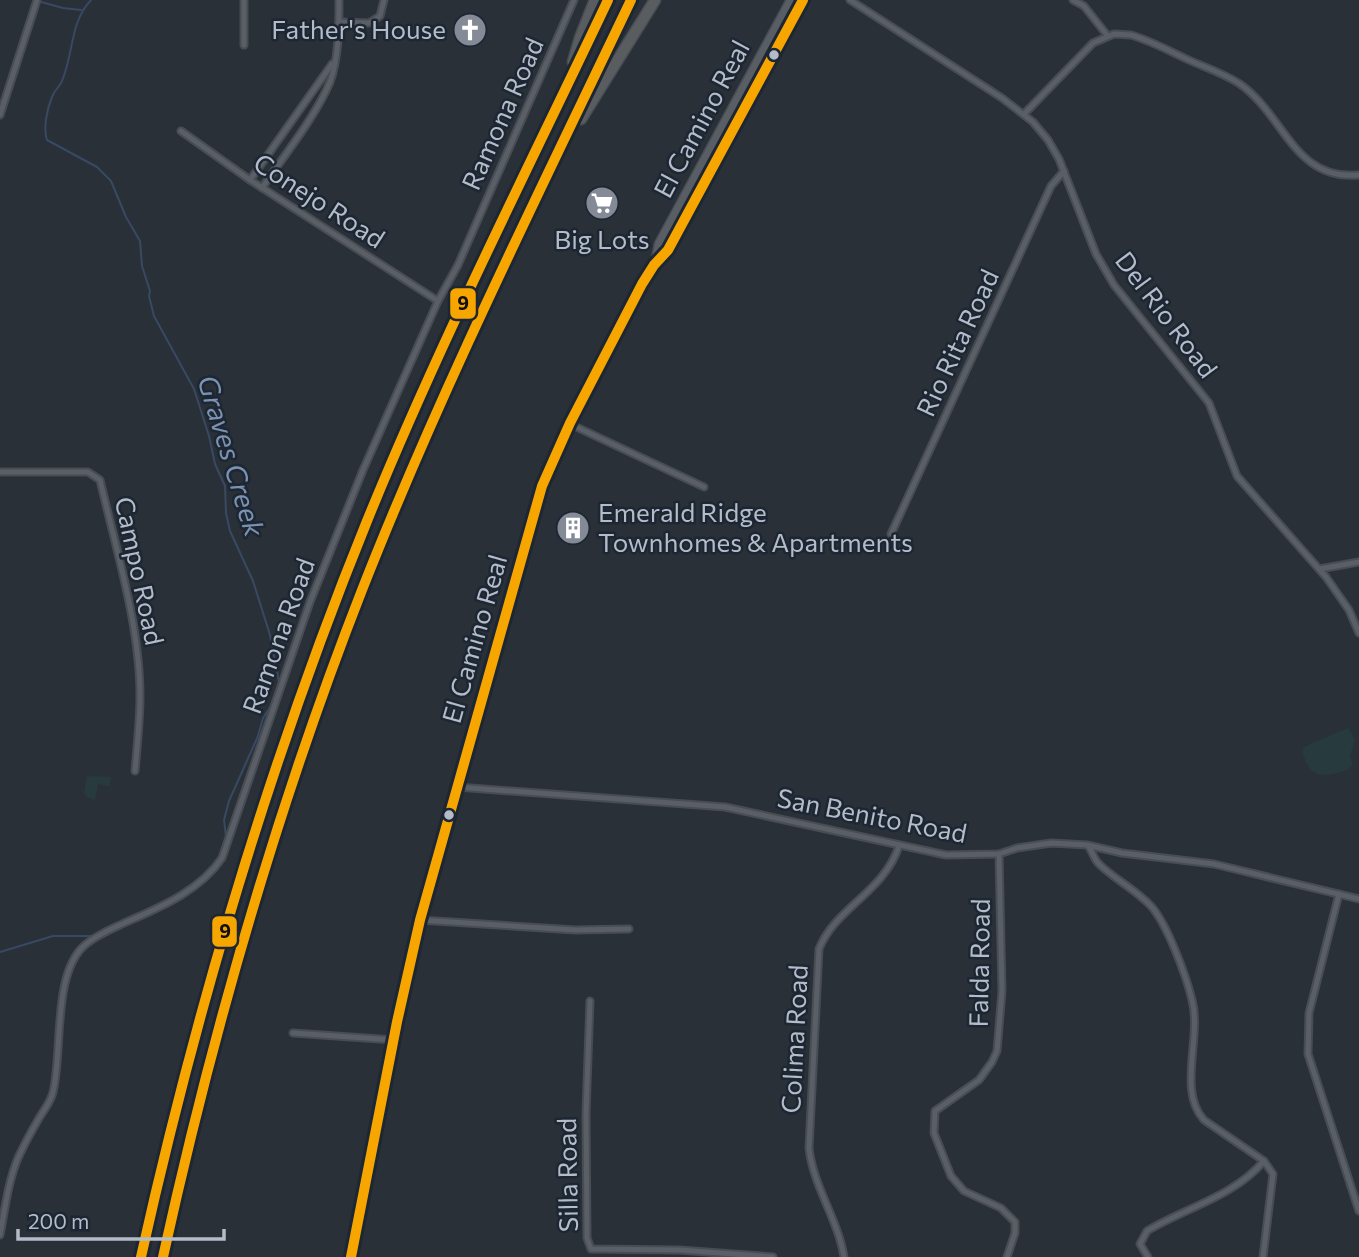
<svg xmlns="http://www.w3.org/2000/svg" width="1359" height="1257" viewBox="0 0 1359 1257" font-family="Commissioner,sans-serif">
<rect width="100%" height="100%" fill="#2a3038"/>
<g fill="#273a3e">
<path d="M1348,728L1355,740L1350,756L1353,765C1347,771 1340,773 1332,774C1313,778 1306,767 1302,750L1306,746Z"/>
<path d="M87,776L111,777L110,786L98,784L95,800L88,798L84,793Z"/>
</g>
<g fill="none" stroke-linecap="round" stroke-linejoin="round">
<g stroke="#384963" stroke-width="2">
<path d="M34,0L63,8L81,10"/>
<path d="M91,0C69,23 74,56 61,83C58,88 54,91 52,97C47,109 43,128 47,140L97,167L111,181L126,217L140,241L142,266L150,291L149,296L154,316L194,389L209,436L215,464L225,486L226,513L230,531L253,581L270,635L279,682L278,688"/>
<path d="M226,837L224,820L229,801L258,736L263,718L271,706"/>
<path d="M0,952L53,936H95"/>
</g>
<defs>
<g id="minor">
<path d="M244,0V45"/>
<path d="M850,0L1002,98L1033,122L1048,140L1059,159L1096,254L1114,285L1209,403L1237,476L1326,577L1349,610L1359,633"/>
<path d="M1073,0L1084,6L1107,35"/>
<path d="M339,22L369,23L380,16L384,0"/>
<path d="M1024,114L1093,43L1114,34L1131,35C1152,41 1171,52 1191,61C1207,68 1225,74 1240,84C1285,116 1294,181 1359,175"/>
<path d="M0,115L37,0"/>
<path d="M181,131L250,180L438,301"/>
<path d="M250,180L332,64"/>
<path d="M262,188C283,157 316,116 330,82C339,58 339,25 339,0"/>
<path d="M570,424L704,487"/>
<path d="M0,472H88L100,480C116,549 140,626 140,696C140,721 137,747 135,771"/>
<path d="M891,534L1051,186L1064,171"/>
<path d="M1319,569L1359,562"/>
<path d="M457,787L725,807L946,855L999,854L1017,848L1051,843L1087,845L1122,853L1214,864L1359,899"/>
<path d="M1089,847C1093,853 1094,860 1100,865C1116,880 1136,890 1151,906C1167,924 1186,975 1192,1000C1202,1037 1177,1091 1204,1120L1264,1161L1273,1174L1263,1257"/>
<path d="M999,854L1002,991L997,1051L992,1062L979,1080L935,1111L934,1133L951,1176L964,1191L1001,1208L1015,1222V1233L1007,1257"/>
<path d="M1339,894L1309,1013L1308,1054L1359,1211"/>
<path d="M420,920L575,930L629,929"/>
<path d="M590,1001L586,1113L587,1238L591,1249L680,1250L773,1257"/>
<path d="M293,1033L394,1040"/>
<path d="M0,1235C5,1209 8,1182 18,1158C24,1145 31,1132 38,1120C43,1111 51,1102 53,1092C63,1052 52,973 85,945C95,936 109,930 122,924C158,908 199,892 222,858L310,602L363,470L438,301L458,265L574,0"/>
<path d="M844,1257C838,1219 813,1186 809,1148L819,949C835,908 884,892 899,846"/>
<path d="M1148,1257L1140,1244L1147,1231C1187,1207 1233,1197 1264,1161"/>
</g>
<g id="secondary">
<path d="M656,260L659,244L791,0"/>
<path d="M351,1257L397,1022L420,920L542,486C565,429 594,376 623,322C636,298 647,268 668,250L803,0"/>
</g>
<g id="motorway">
<path d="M573,62L580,38L595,0"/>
<path d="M581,119L655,0"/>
<path d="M141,1257C194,1006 270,759 367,521C440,344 526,173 608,0"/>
<path d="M163,1257C210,1030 277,807 362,590C441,389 539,195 631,0"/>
</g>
</defs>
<use href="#minor" stroke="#484c53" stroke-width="9"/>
<use href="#secondary" stroke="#484c53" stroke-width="11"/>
<use href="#motorway" stroke="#474c53" stroke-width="13"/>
<use href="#minor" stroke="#5a5e66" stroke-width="5"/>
<use href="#secondary" stroke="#595d64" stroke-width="8"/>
<use href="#motorway" stroke="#5a5d60" stroke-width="10"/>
<defs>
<g id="bus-1">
<path d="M141,1257C197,1006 270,760 367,521C439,344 526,173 608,0"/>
<path d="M163,1257C213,1030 277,807 362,590C441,389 538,195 631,0"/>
<path d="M351,1257L397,1022L420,920L542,486L570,423L642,284L654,265L668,250L803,0"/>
</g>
</defs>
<use href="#bus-1" stroke="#1d2633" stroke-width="16"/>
<use href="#bus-1" stroke="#f7a600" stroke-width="10"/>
</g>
<defs>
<symbol id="church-disc" viewBox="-11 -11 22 22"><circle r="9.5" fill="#848b96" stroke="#1d2633"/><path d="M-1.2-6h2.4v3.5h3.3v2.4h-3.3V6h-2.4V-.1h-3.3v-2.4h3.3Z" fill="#fff"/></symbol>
<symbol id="supermarket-disc" viewBox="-11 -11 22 22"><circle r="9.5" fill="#848b96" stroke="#1d2633"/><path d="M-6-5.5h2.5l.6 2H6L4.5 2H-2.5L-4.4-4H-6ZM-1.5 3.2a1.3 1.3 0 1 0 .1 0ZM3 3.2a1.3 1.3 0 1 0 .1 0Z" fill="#fff"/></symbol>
<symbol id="building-disc" viewBox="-11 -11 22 22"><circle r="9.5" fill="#848b96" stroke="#1d2633"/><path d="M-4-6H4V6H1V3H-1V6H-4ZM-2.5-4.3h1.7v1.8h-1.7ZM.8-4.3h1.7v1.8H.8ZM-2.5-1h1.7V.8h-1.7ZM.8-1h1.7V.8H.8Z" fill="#fff"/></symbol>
</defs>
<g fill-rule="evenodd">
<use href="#church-disc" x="451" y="11" width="38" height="38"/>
<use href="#supermarket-disc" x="583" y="184" width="38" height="38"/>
<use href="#building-disc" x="554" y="509" width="38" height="38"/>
</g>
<g fill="#b4bcc9" stroke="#1d2633" stroke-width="2.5">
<circle cx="774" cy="55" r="6"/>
<circle cx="449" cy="815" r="6"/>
</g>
<g text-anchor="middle" stroke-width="5" stroke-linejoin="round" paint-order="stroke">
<g font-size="26" fill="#b4bcc9" stroke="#1d2633" text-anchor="end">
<text x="446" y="39">Father's House</text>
<text x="602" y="249" text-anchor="middle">Big Lots</text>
<text x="598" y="522" text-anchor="start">Emerald Ridge<tspan x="598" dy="30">Townhomes &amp; Apartments</tspan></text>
</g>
<g font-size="26" fill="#b4bcc9" stroke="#1d2633">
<text transform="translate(503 114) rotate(-66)" y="9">Ramona Road</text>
<text transform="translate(702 119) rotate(-62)" y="9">El Camino Real</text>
<text transform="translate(319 201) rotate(33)" y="9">Conejo Road</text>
<text transform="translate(1166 315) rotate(53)" y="9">Del Rio Road</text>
<text transform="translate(958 343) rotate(-65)" y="9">Rio Rita Road</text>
<text transform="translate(139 571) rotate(78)" y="9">Campo Road</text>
<text transform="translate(279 636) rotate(-70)" y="9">Ramona Road</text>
<text transform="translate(475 639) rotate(-74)" y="9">El Camino Real</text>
<text transform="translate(872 816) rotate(11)" y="9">San Benito Road</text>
<text transform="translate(980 963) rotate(-89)" y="9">Falda Road</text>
<text transform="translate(795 1039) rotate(-87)" y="9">Colima Road</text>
<text transform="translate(568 1175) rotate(-91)" y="9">Silla Road</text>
</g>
<g font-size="28" font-style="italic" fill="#7c92b1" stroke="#1d2633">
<text transform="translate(231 456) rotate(73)" y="10">Graves Creek</text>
</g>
</g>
<g stroke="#1d2633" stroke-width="2.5">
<rect x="449" y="287" width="28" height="33" rx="7" fill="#f7a600"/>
<rect x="211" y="915" width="27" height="33" rx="7" fill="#f7a600"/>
</g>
<g font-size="19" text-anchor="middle" font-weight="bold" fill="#111">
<text x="463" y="310">9</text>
<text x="225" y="938">9</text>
</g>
<path d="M18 1229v10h206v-10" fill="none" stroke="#b4bcc9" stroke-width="3.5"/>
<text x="28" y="1229" font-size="21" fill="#b4bcc9" stroke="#1d2633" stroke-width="5" paint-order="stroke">200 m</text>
</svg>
